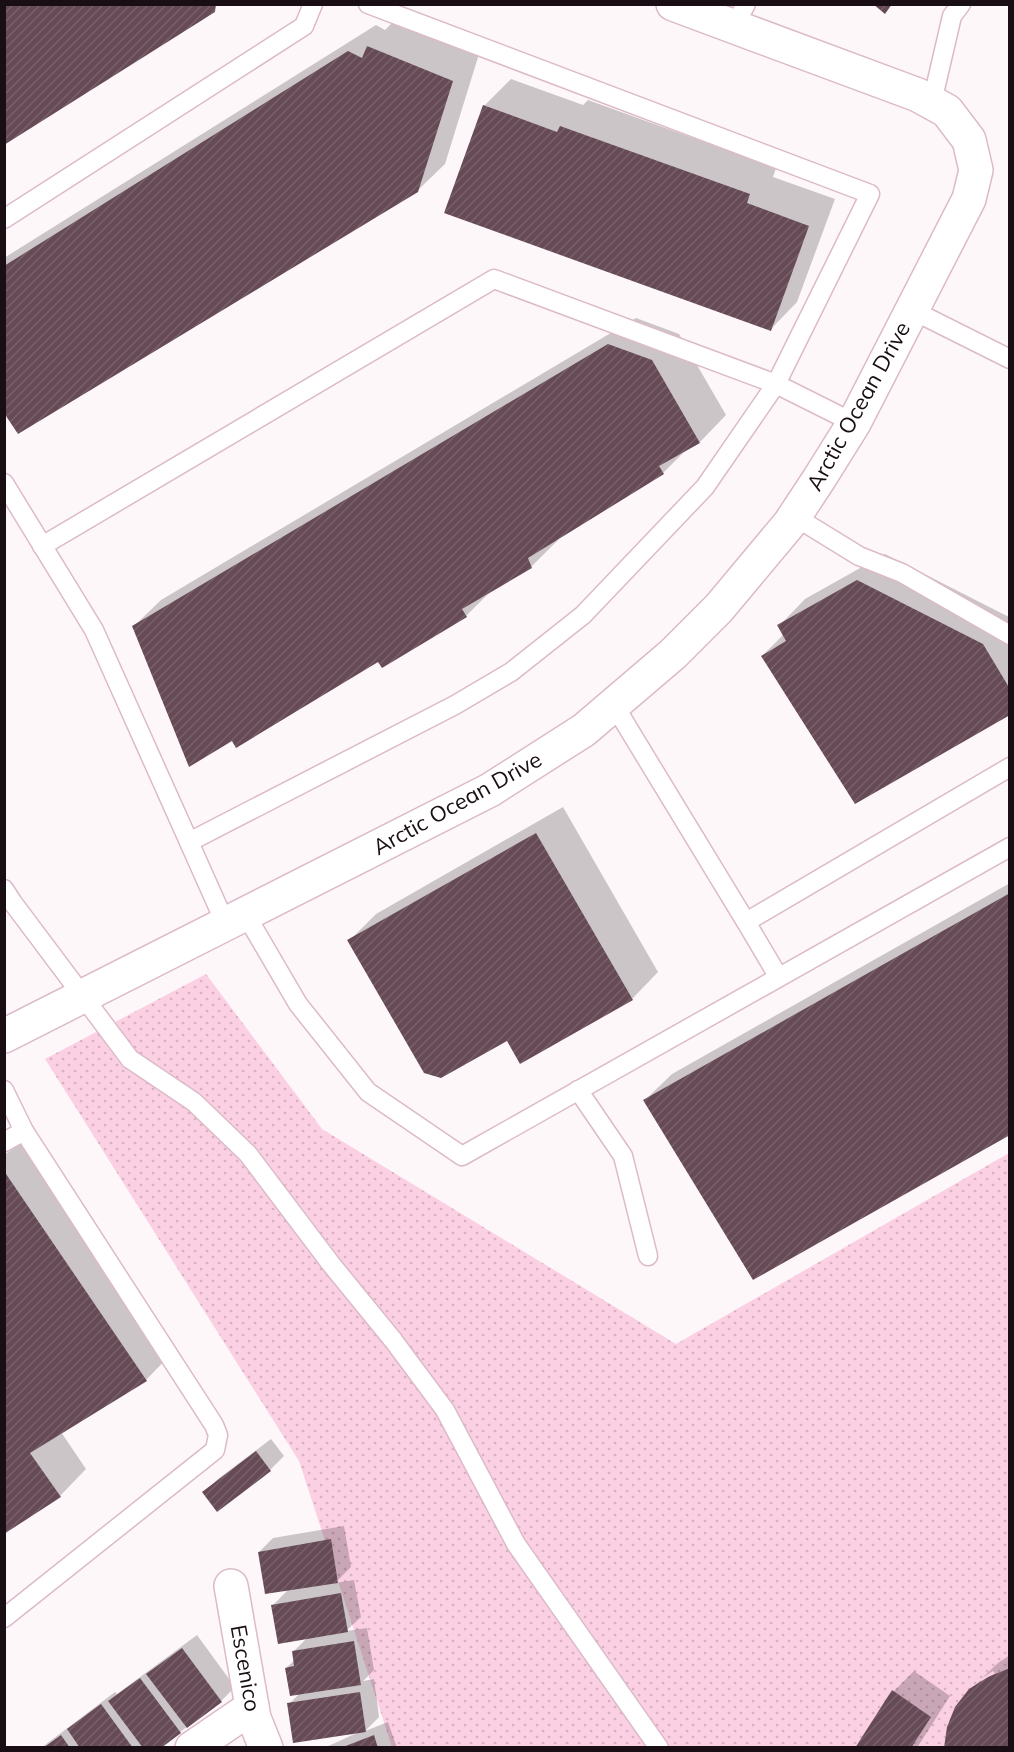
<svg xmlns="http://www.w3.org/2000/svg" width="1014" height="1752" viewBox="0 0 1014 1752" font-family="Mulish,sans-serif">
<defs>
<pattern id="grass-dots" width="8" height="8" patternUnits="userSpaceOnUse" patternTransform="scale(1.5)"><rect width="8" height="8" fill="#fcd0e3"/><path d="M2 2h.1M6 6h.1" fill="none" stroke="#d7b1c2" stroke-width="1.8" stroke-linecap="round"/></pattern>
<pattern id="building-hatch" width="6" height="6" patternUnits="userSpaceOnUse" patternTransform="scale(1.5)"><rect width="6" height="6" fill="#664a56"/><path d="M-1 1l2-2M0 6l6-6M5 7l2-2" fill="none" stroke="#77606a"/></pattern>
</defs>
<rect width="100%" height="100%" fill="#fef7fa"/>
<path fill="url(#grass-dots)" d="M206,974L322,1129L676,1344L1009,1153V1747H392L299,1461L45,1059Z"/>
<g fill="#0003">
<path d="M395,20L479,54L445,164L417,191L4,411V258L376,25L385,30Z"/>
<path d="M511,79L583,105L588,100L776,168L773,177L835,199L797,302L771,329L484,106Z"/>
<path d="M636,318L679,334L726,415L700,442L688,448L663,473L557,538L558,540L531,567L491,591L466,616L378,660L233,739L134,626L161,600Z"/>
<path d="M885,554L1009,617L1010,713L762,656L784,634L779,626L805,599Z"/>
<path d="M563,807L658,972L632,999L508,1039L349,941L376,914Z"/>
<path d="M1010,883V1133L645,1100L672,1074Z"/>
<path d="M27,1139L172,1353L146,1380L61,1432L86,1469L60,1496L4,1532V1155Z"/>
<path d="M271,1439L284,1456L270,1470L204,1493L218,1479Z"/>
<path d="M344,1526L351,1567L335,1583L354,1580L361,1617L346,1631L367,1628L374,1670L363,1681L374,1679L379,1717L365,1731L388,1722L397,1748H324L361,1731L289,1704L300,1693L286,1668L295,1660L293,1652L307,1638L272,1606L289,1589L259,1552L273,1538Z"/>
<path d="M197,1635L235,1687L221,1701L159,1748H41L115,1692L117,1694Z"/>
<path d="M1010,1655V1748L970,1690L981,1680V1683L995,1673L993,1671L982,1678L998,1663Z"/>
<path d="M914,1671L950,1696L917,1748H856L894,1691Z"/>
</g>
<g fill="url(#building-hatch)">
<path d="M4,4H216L215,12L4,145Z"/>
<path d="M873,4H892L885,14Z"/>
<path d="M367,46L453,81L418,192L18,434L4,413V266L348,51L362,58Z"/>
<path d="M483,105L557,132L560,126L750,194L747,203L809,226L771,331L444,213Z"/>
<path d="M608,344L652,360L700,443L659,466L664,474L528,558L532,568L462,609L467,617L382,668L378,662L236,748L232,741L189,767L132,626Z"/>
<path d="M857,580L983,644L1010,689V715L855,804L761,656L786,641L777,625Z"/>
<path d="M536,833L633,1000L520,1064L507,1041L441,1078L424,1073L347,940Z"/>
<path d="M1010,893V1135L753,1280L643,1100Z"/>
<path d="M4,1171L147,1381L30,1453L61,1497L4,1534Z"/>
<path d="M256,1451L271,1471L217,1512L202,1492Z"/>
<path d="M331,1539L338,1583L265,1594L258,1552Z"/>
<path d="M341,1593L348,1632L278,1644L271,1605Z"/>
<path d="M354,1641L361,1685L290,1696L285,1668L294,1666L292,1651Z"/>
<path d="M182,1648L222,1702L187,1728L146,1674Z"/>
<path d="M1010,1668V1748H944L947,1727L955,1707L969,1689L988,1677Z"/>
<path d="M140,1678L181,1733L161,1748H143L108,1701Z"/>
<path d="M892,1690L931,1717L911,1748H855Z"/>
<path d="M360,1692L366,1732L293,1743L287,1703Z"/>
<path d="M101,1704L133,1748H80L67,1729Z"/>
<path d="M61,1735L70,1748H43Z"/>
<path d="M374,1735L378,1748H343V1747Z"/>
</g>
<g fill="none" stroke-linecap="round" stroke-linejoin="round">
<defs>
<g id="lane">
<path d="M733,28L746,4"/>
<path d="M932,102L952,16L961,4"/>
<path d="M4,219L304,26L313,4"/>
<path d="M912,310L1010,359"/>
<path d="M4,483L94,630L189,842L455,705L511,672L583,615L705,487L776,384L870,194L368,4"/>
<path d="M794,516L859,556L902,573L1010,635"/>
<path d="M42,546L494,279L776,384L854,423"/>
<path d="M614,705L746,922L1010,767"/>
<path d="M189,842L226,925"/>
<path d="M4,889L13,903L130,1059L194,1102L248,1154L331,1264L393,1340L445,1410L516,1544L659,1748"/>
<path d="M246,915L298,1004L368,1092L462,1156L1010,847"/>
<path d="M746,922L778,976"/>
<path d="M4,1090L24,1131L214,1425L218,1435L215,1450L4,1618"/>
<path d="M578,1090L623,1156L648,1256"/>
<path d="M4,1142L24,1131"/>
</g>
<g id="street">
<path d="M231,1586L254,1718L266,1748"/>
<path d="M192,1748L252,1707"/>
</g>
<path id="secondary" d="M4,1036L490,790L584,730L673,654L719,608L790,523L819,479L854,423L969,199L976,170L969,140L947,111L918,95L673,4"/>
</defs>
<use href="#lane" stroke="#dcbac9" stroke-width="21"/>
<use href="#street" stroke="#dcbac9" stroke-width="36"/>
<use href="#secondary" stroke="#dcbac9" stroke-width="36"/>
<use href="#lane" stroke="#fff" stroke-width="18"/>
<use href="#street" stroke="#fff" stroke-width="33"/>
<use href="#secondary" stroke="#fff" stroke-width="33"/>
</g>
<g text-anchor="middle" stroke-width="6" stroke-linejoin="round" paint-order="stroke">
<g font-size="22" fill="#190e13" stroke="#fff">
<text transform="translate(858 406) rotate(-61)" y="8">Arctic Ocean Drive</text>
<text transform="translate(457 803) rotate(-29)" y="8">Arctic Ocean Drive</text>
<text transform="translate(246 1668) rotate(80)" y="8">Escenico</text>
</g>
</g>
<rect width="1014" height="1752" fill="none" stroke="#190e13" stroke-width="12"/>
</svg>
